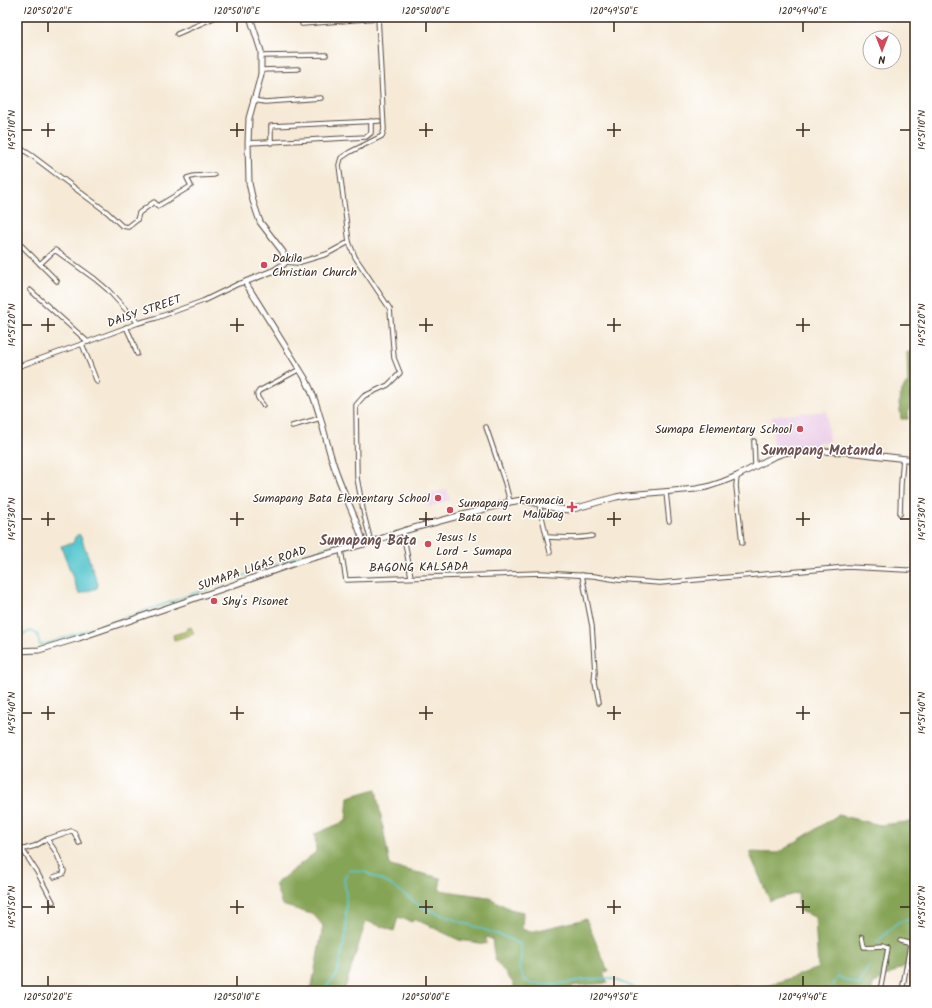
<svg xmlns="http://www.w3.org/2000/svg" width="932" height="1008" viewBox="0 0 932 1008" font-family="Kalam,sans-serif">
<rect width="100%" height="100%" fill="#fff"/>
<filter id="ink" filterUnits="userSpaceOnUse"><feTurbulence type="fractalNoise" baseFrequency=".025" numOctaves="2"/><feDisplacementMap in="SourceGraphic" scale="8" xChannelSelector="R" yChannelSelector="G"/><feConvolveMatrix kernelMatrix="1 2 1 2 8 2 1 2 1" color-interpolation-filters="sRGB"/></filter>
<filter id="wash" filterUnits="userSpaceOnUse"><feTurbulence type="fractalNoise" baseFrequency=".012" numOctaves="4" result="noise"/><feDisplacementMap in="SourceGraphic" scale="16" xChannelSelector="R" yChannelSelector="G"/><feGaussianBlur stdDeviation="0.9" result="paint"/><feColorMatrix in="noise" values="0 0 0 0 0 0 0 0 0 0 0 0 0 0 0 0 0 1.4 0 .05"/><feComposite in="paint" operator="in"/></filter>
<g filter="url(#wash)">
<rect width="100%" height="100%" fill="#f6ead7"/>
<g fill="#edd1e9">
<path d="M827,411L829,443L818,442V450H794L773,453L772,416Z"/>
<path d="M447,489L450,500L429,507L426,495Z"/>
</g>
<path fill="#a9bd61" stroke="#727440" d="M191,627L194,634L174,640L173,635L187,631L186,629Z"/>
<g fill="#86a457" stroke="#60673a">
<path d="M915,350V386H911L908,419H901C899,402 896,396 908,382L907,353Z"/>
<path d="M376,789L390,866L441,878L439,890L488,897L510,909L523,912L522,929L530,932L586,919L608,971L603,973L608,983L572,986V991H515L513,983L495,960L492,939L486,937V944L459,940L415,919L412,922L398,917L394,931L366,921L344,991H311L323,926L314,915L282,905L275,884L316,852L315,834L346,821L348,797Z"/>
<path d="M838,815L880,825L915,821V960L873,984L872,991H753L818,968L815,917L799,911L798,893L770,901L749,852L778,853Z"/>
</g>
<path fill="#5ac7cf" stroke="#4a7876" d="M79,534L81,537L98,584L97,588L79,594L61,546L73,543L75,537Z"/>
<g fill="none" stroke-linecap="round" stroke-linejoin="round">
<g stroke="#5ac7cf" stroke-width="1.5">
<path d="M363,536L371,535"/>
<path d="M17,637L31,631L37,634L40,645H43L165,604L281,562L359,537"/>
<path d="M877,942L898,922L915,918"/>
<path d="M322,991L337,975L346,934V895L344,878L350,870L365,872L391,885L422,907L456,920L505,937L521,945V957L519,969L524,979L531,984L554,985L580,980L610,978L633,987L637,991"/>
<path d="M667,991L668,989L684,988L688,991"/>
<path d="M720,991L735,985L745,991"/>
<path d="M829,991L838,977L859,985L869,966"/>
</g>
</g>
</g>
<g filter="url(#ink)">
<g fill="none" stroke-linecap="round" stroke-linejoin="round">
<defs>
<g id="street">
<path d="M302,24L378,18"/>
<path d="M177,34L216,17"/>
<path d="M261,56L326,55"/>
<path d="M261,70L298,69"/>
<path d="M253,100L265,102L321,98"/>
<path d="M248,143L366,137L371,133V121"/>
<path d="M271,143V126L379,121"/>
<path d="M17,146L31,155L88,198L107,212L122,226L128,227L137,220L139,213L154,202L158,206L191,186L187,178L194,176L214,175"/>
<path d="M17,241L57,281"/>
<path d="M284,262L297,263L327,254L349,242"/>
<path d="M40,264L55,250L95,279L108,290L138,323"/>
<path d="M30,290L88,342"/>
<path d="M126,327L133,342L137,354"/>
<path d="M82,344L97,382"/>
<path d="M17,367L82,344L138,323L156,318L203,301L238,284L245,282"/>
<path d="M263,405L258,398L257,394L259,391L300,369"/>
<path d="M292,426L321,418"/>
<path d="M486,427L505,483L510,502"/>
<path d="M754,441L755,466"/>
<path d="M737,476L736,486L742,543"/>
<path d="M666,492L669,521"/>
<path d="M539,504L550,552"/>
<path d="M900,514L901,484L903,458"/>
<path d="M403,531L411,577"/>
<path d="M547,537C562,538 577,539 592,536"/>
<path d="M371,542L364,515L357,478L356,405L364,396L388,385L400,373L394,358L390,309L355,257L349,242L339,165L341,158L350,152L382,136L384,130L378,17"/>
<path d="M341,550L346,580L540,573L594,576L618,580L660,583L848,567L906,570H915"/>
<path d="M582,575L592,626L595,672L594,683L598,703"/>
<path d="M47,839L56,852L64,871L63,874L54,877"/>
<path d="M22,849L37,872L53,902"/>
<path d="M17,851L35,846L47,839L71,831L74,832L79,843"/>
<path d="M862,937L864,947L883,946L886,947L888,948L880,991"/>
<path d="M900,941L908,943L910,946L902,991"/>
</g>
<g id="secondary">
<path d="M250,17L261,51V74L258,86L249,118L248,143L249,183L253,201L260,222L283,252L284,259V264L275,270L245,282L305,378C320,406 324,437 334,466C343,493 356,517 364,544"/>
<path d="M17,651L39,650L79,638L222,589L301,561L371,542L403,531L510,502L522,500L528,501L558,509L570,510L616,497L627,495L696,489L707,487L722,482L737,476L773,457L784,453L789,452L814,451L847,452L915,460"/>
</g>
</defs>
<use href="#street" stroke="#57473a" stroke-width="5.5"/>
<use href="#secondary" stroke="#57473a" stroke-width="7"/>
<use href="#street" stroke="#fff" stroke-width="3.5"/>
<use href="#secondary" stroke="#fff" stroke-width="5"/>
</g>
</g>
<path fill="none" stroke="#3b2a1e" stroke-width="1.5" d="M48,22V32M237,22V32M426,22V32M614,22V32M803,22V32M48,123V137M237,123V137M426,123V137M614,123V137M803,123V137M22,130H32M41,130H55M230,130H244M419,130H433M607,130H621M796,130H810M900,130H910M48,318V332M237,318V332M426,318V332M614,318V332M803,318V332M22,325H32M41,325H55M230,325H244M419,325H433M607,325H621M796,325H810M900,325H910M48,512V526M237,512V526M426,512V526M614,512V526M803,512V526M22,519H32M41,519H55M230,519H244M419,519H433M607,519H621M796,519H810M900,519H910M48,706V720M237,706V720M426,706V720M614,706V720M803,706V720M22,713H32M41,713H55M230,713H244M419,713H433M607,713H621M796,713H810M900,713H910M48,900V914M237,900V914M426,900V914M614,900V914M803,900V914M22,907H32M41,907H55M230,907H244M419,907H433M607,907H621M796,907H810M900,907H910M48,976V986M237,976V986M426,976V986M614,976V986M803,976V986"/>
<g fill="#d1495b" stroke="#fff" stroke-width="1.5">
<circle cx="264" cy="265" r="4"/>
<circle cx="800" cy="429" r="4"/>
<circle cx="438" cy="498" r="4"/>
<path d="M570 501h4v4h4v4h-4v4h-4v-4h-4v-4h4z"/>
<circle cx="450" cy="510" r="4"/>
<circle cx="428" cy="544" r="4"/>
<circle cx="214" cy="601" r="4"/>
</g>
<g text-anchor="middle" stroke-width="3" stroke-linejoin="round" paint-order="stroke">
<g font-size="12" fill="#3b2a1e" stroke="#fff" text-anchor="start">
<text x="272" y="262">Dakila<tspan x="272" dy="14">Christian Church</tspan></text>
<text x="792" y="433" text-anchor="end">Sumapa Elementary School</text>
<text x="430" y="502" text-anchor="end">Sumapang Bata Elementary School</text>
<text x="564" y="504" text-anchor="end">Farmacia<tspan x="564" dy="14">Malubag</tspan></text>
<text x="458" y="507">Sumapang<tspan x="458" dy="14">Bata court</tspan></text>
<text x="436" y="541">Jesus Is<tspan x="436" dy="14">Lord - Sumapa</tspan></text>
<text x="222" y="605">Shy's Pisonet</text>
</g>
<g font-size="12" fill="#3b2a1e" stroke="#fff">
<text transform="translate(144 311) rotate(-19)" y="4">DAISY STREET</text>
<text transform="translate(419 567) rotate(-1)" y="4">BAGONG KALSADA</text>
<text transform="translate(252 568) rotate(-19)" y="4">SUMAPA LIGAS ROAD</text>
</g>
<g font-size="14" font-weight="bold" fill="#6e5252" stroke="#fff">
<text x="822" y="455">Sumapang Matanda</text>
<text x="368" y="545">Sumapang Bata</text>
</g>
</g>
<rect width="932" height="1008" fill="none" stroke="#fff" stroke-width="44"/>
<g transform="translate(882 50) rotate(180)"><circle r="19" fill="#ffffff" stroke="#b1aaa5"/>
<path d="M0-3L7 15L0 10L-7 15Z" fill="#d1495b"/>
<text y="-6" font-size="11" font-weight="bold" text-anchor="middle" fill="#3b2a1e">N</text>
</g>
<rect x="22" y="22" width="888" height="964" fill="none" stroke="#3b2a1e" stroke-width="1.5"/>
<g font-size="10" text-anchor="middle" fill="#3b2a1e">
<text x="48" y="14">120°50'20"E</text>
<text x="237" y="14">120°50'10"E</text>
<text x="426" y="14">120°50'00"E</text>
<text x="614" y="14">120°49'50"E</text>
<text x="803" y="14">120°49'40"E</text>
<text transform="translate(921 130) rotate(-90)" y="4">14°51'10"N</text>
<text transform="translate(11 130) rotate(-90)" y="4">14°51'10"N</text>
<text transform="translate(921 325) rotate(-90)" y="4">14°51'20"N</text>
<text transform="translate(11 325) rotate(-90)" y="4">14°51'20"N</text>
<text transform="translate(921 519) rotate(-90)" y="4">14°51'30"N</text>
<text transform="translate(11 519) rotate(-90)" y="4">14°51'30"N</text>
<text transform="translate(921 713) rotate(-90)" y="4">14°51'40"N</text>
<text transform="translate(11 713) rotate(-90)" y="4">14°51'40"N</text>
<text transform="translate(921 907) rotate(-90)" y="4">14°51'50"N</text>
<text transform="translate(11 907) rotate(-90)" y="4">14°51'50"N</text>
<text x="48" y="1000">120°50'20"E</text>
<text x="237" y="1000">120°50'10"E</text>
<text x="426" y="1000">120°50'00"E</text>
<text x="614" y="1000">120°49'50"E</text>
<text x="803" y="1000">120°49'40"E</text>
</g>
</svg>
